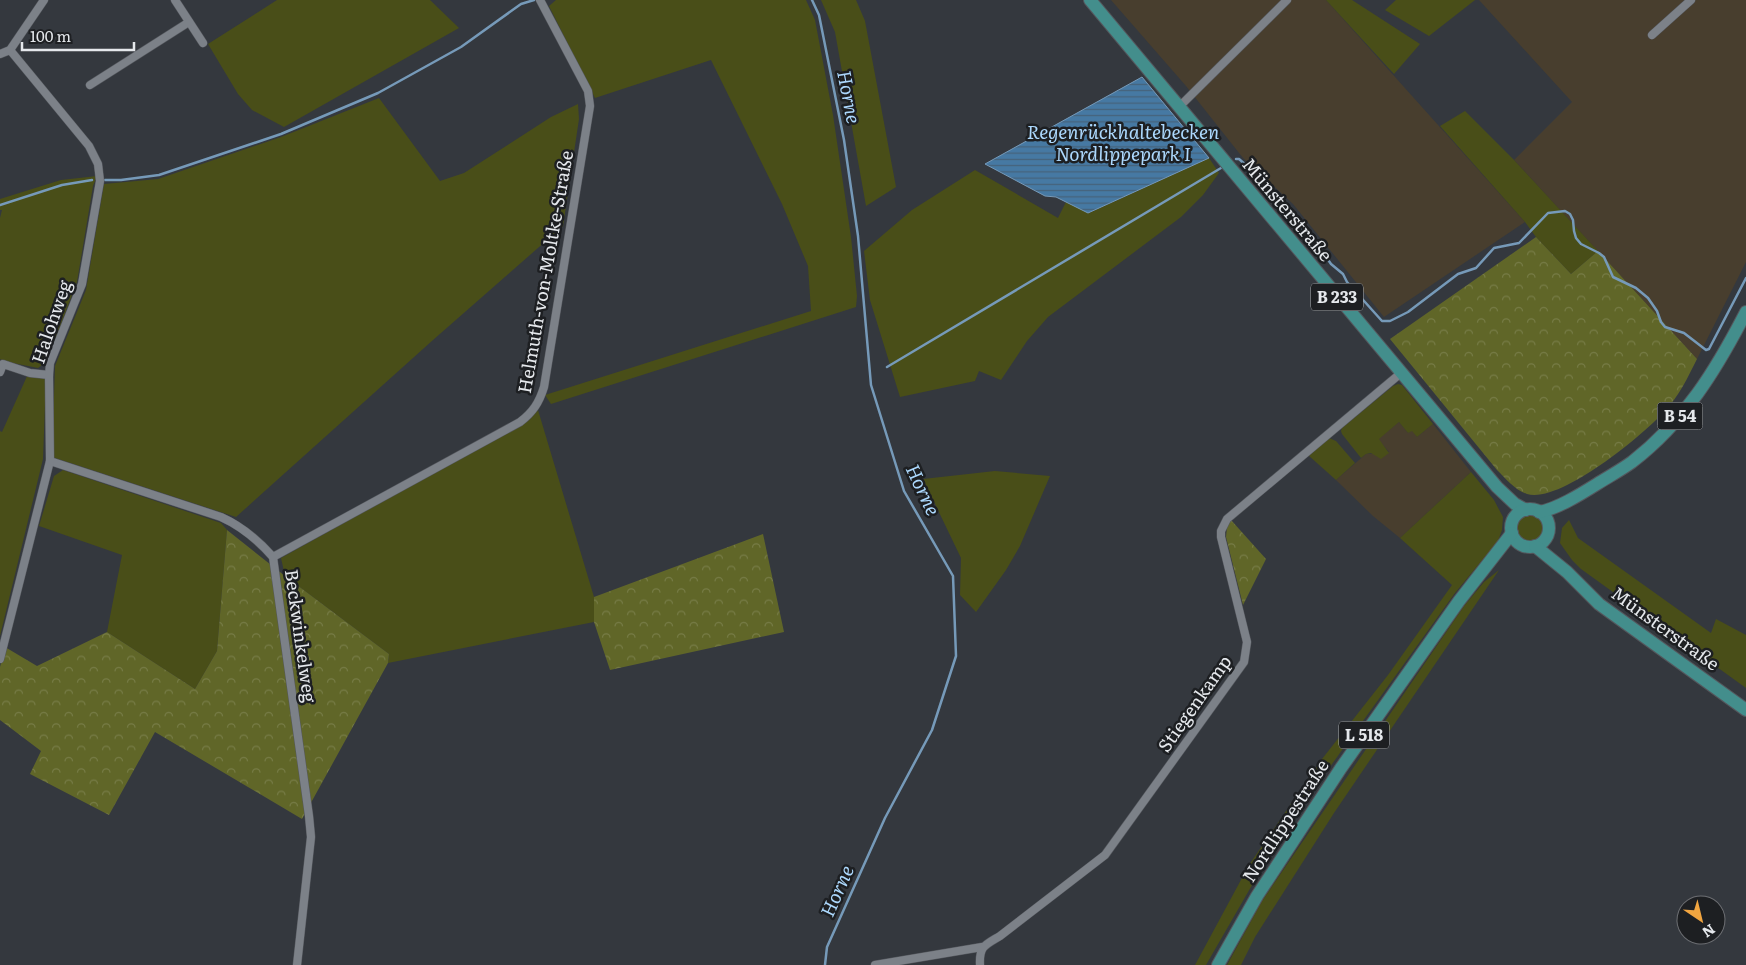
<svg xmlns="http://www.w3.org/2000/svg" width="1746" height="965" viewBox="0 0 1746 965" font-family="Literata,serif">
<defs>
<pattern id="forest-crowns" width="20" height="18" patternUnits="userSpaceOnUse" patternTransform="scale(1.25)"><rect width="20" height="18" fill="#606628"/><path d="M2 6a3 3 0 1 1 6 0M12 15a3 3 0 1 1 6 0" fill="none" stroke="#777c47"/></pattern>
<pattern id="water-rules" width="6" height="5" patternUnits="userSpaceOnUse" patternTransform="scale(1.25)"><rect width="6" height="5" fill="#4679a3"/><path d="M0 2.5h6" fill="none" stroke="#46627a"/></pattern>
</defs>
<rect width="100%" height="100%" fill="#34383e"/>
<g fill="#483e2e">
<path d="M1111,0H1326L1525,222L1384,317L1293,204L1243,158L1186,86Z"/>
<path d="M1479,0H1746V262L1697,359L1514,160L1572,102Z"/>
<path d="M1399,422L1408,433L1412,430L1417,437L1433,424L1471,472L1400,538L1373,516L1336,480L1366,454L1389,452L1378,439Z"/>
</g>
<g fill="#494e18">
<path d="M277,0H430L459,28L284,127L252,110L238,94L208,44Z"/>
<path d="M556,0H806L815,20L833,115L851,237L857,296L856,307L551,404L545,395L811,311L808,266L782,204L711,60L595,98L549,6Z"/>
<path d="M821,0H856L865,21L896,187L866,206L835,32Z"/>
<path d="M1326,0H1352L1420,44L1394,74Z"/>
<path d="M1396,0H1475L1429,36L1385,10Z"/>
<path d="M379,98L440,181L464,173L551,117L578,104L579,119L563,226L433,340L236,517L52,457L55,366L86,290L104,184L158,179L281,137Z"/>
<path d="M1465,111L1514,160L1598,251L1571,274L1536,237L1525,222L1440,126Z"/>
<path d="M1209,158L1219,173L1203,195L1181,217L1048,317L1027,341L1001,380L979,371L975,381L900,397L870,300L864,251L912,210L975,170L1058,218L1066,202L1089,213Z"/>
<path d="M97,176L93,186L77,282L47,361L38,368L3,361L0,359V218L2,210H0V199L61,180Z"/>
<path d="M28,374L46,378L43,459L0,636V431L2,432Z"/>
<path d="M1398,384L1402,385L1433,424L1417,437L1412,431L1408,433L1399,422L1379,439L1389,453L1381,459L1371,453L1366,454L1361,458L1342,434L1341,431L1342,428L1393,386Z"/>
<path d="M538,410L594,597V622L388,663L389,654L285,576L281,558L529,420Z"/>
<path d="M1329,438L1336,441L1355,463L1336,480L1308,455Z"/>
<path d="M63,470L221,523L227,530L217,651L195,689L107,632L122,555L39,526L54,476Z"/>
<path d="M995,471L1050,476L1020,546L1006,570L976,612L960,595L961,558L923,479Z"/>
<path d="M1471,472L1494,500L1503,517L1502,530L1498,541L1455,593L1281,835L1206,965H1195L1249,865L1322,759L1388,675L1452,585L1400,538Z"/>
<circle cx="1530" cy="529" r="15"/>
<path d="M1569,520L1578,538L1711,633L1716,619L1746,635V688L1581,569L1572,560L1560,543L1562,528Z"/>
<path d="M1499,570L1334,813L1255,937L1241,965H1227L1262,901L1464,606L1484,582Z"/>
</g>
<g fill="url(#forest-crowns)">
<path d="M1536,237L1571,274L1598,251L1697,359C1688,377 1679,396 1665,411C1643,435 1560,504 1527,494C1515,490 1506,479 1497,470L1390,339Z"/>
<path d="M1231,520L1266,559L1243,605L1226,537L1227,527Z"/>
<path d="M227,530L285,576L389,654L388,663L302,819L155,732L109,815L30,774L41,751L0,720V667L5,647L37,666L107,632L195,689L217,651Z"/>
<path d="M763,534L784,632L610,670L594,622V597Z"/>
</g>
<path fill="url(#water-rules)" stroke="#769ab9" d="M1142,77L1209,158L1088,213L1056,197L1045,196L985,164Z"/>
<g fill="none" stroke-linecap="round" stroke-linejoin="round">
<g stroke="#769ab9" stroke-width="2.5">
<path d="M812,0L819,15L844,140L858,236L871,385L904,491L953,576L956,656L932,730L885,818L827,947L825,965"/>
<path d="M1236,159H1239L1255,173L1267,192L1285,205L1293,213L1295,221L1320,248L1331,264L1343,274L1347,282L1382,321H1390L1408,312L1458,274L1476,268L1494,248L1519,243L1548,213L1565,211L1570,214L1573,220L1574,231L1576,238L1581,244L1599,253L1604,257L1613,277L1636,288L1648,298L1657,311L1661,322L1665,327L1684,333L1706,350L1709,349L1746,278"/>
<path d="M105,180H121L159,175L281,134L378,93L461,47L521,4L534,0"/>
<path d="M0,205L62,185L92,180"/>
<path d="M887,367L1221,168"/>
</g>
<defs>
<g id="street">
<path d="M175,0L203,43"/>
<path d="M1652,35L1691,0"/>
<path d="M0,54L10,50L44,0"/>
<path d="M90,85L189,22"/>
<path d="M1180,106L1287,0"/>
<path d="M0,372L3,364L30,373L49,375"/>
<path d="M50,461L221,517C241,526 258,540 273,557L309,816L311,837L297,965"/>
<path d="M273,557L520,422C533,412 539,403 544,387L590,106L588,91L540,0"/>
<path d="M0,659L50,461L49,375L50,363L82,284L100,181L98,164L89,146L10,50"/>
<path d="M875,965L982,947"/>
<path d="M980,965C979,946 985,945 1000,936L1105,855L1244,662L1247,642L1221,537V531L1227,519L1401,373"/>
</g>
<g id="primary">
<path d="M1090,0L1497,487L1515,504L1526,510"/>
<circle cx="1530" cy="528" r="19"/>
<path d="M1539,512C1557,509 1581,494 1597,484C1608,477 1621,470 1632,462C1685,421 1716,370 1746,312"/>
<path d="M1535,546L1567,572L1599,604L1746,710"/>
<path d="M1218,965L1257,896L1341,768L1459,601L1512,533"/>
</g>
</defs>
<use href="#street" stroke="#54575d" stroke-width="9"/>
<use href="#primary" stroke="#54575d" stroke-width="14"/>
<use href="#street" stroke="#7c8188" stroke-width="8"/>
<use href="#primary" stroke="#438e8c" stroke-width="12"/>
</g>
<g text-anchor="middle" stroke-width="5" stroke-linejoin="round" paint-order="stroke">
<g fill="#1d1f22" stroke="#a9acaf" stroke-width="1">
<rect x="1311" y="283.5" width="52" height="27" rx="4"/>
<rect x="1657.5" y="402.5" width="45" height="27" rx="4"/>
<rect x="1339" y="721.5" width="50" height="27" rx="4"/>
</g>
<g font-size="16" font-weight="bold" fill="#e5e8ec">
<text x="1337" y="303">B 233</text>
<text x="1680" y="422">B 54</text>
<text x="1364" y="741">L 518</text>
</g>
<g font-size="18" fill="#e5e8ec" stroke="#1d1f22">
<text transform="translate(1287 210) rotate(50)" y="6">Münsterstraße</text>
<text transform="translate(546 272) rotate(-80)" y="6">Helmuth-von-Moltke-Straße</text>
<text transform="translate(52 322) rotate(-71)" y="6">Halohweg</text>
<text transform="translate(1665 629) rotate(36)" y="6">Münsterstraße</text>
<text transform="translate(300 636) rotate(82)" y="6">Beckwinkelweg</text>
<text transform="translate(1195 704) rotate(-55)" y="6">Stiegenkamp</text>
<text transform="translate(1286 821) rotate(-57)" y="6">Nordlippestraße</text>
</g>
<g font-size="19" font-style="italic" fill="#acd8fd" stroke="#1d1f22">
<text transform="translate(849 97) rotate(79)" y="7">Horne</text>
<text x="1123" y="139">Regenrückhaltebecken<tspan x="1123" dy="22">Nordlippepark I</tspan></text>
<text transform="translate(923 490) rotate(65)" y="7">Horne</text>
<text transform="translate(837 891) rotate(-66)" y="7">Horne</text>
</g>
</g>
<g transform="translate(1701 920) rotate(145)"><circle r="24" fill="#1d1f22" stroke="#6d6f73"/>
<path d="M0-4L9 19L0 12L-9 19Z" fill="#f1a540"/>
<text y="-8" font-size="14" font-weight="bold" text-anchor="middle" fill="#e5e8ec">N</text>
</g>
<path d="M22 42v8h112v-8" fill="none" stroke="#e5e8ec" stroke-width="2.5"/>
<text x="30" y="42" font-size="15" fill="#e5e8ec" stroke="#1d1f22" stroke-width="4" paint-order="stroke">100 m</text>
</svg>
